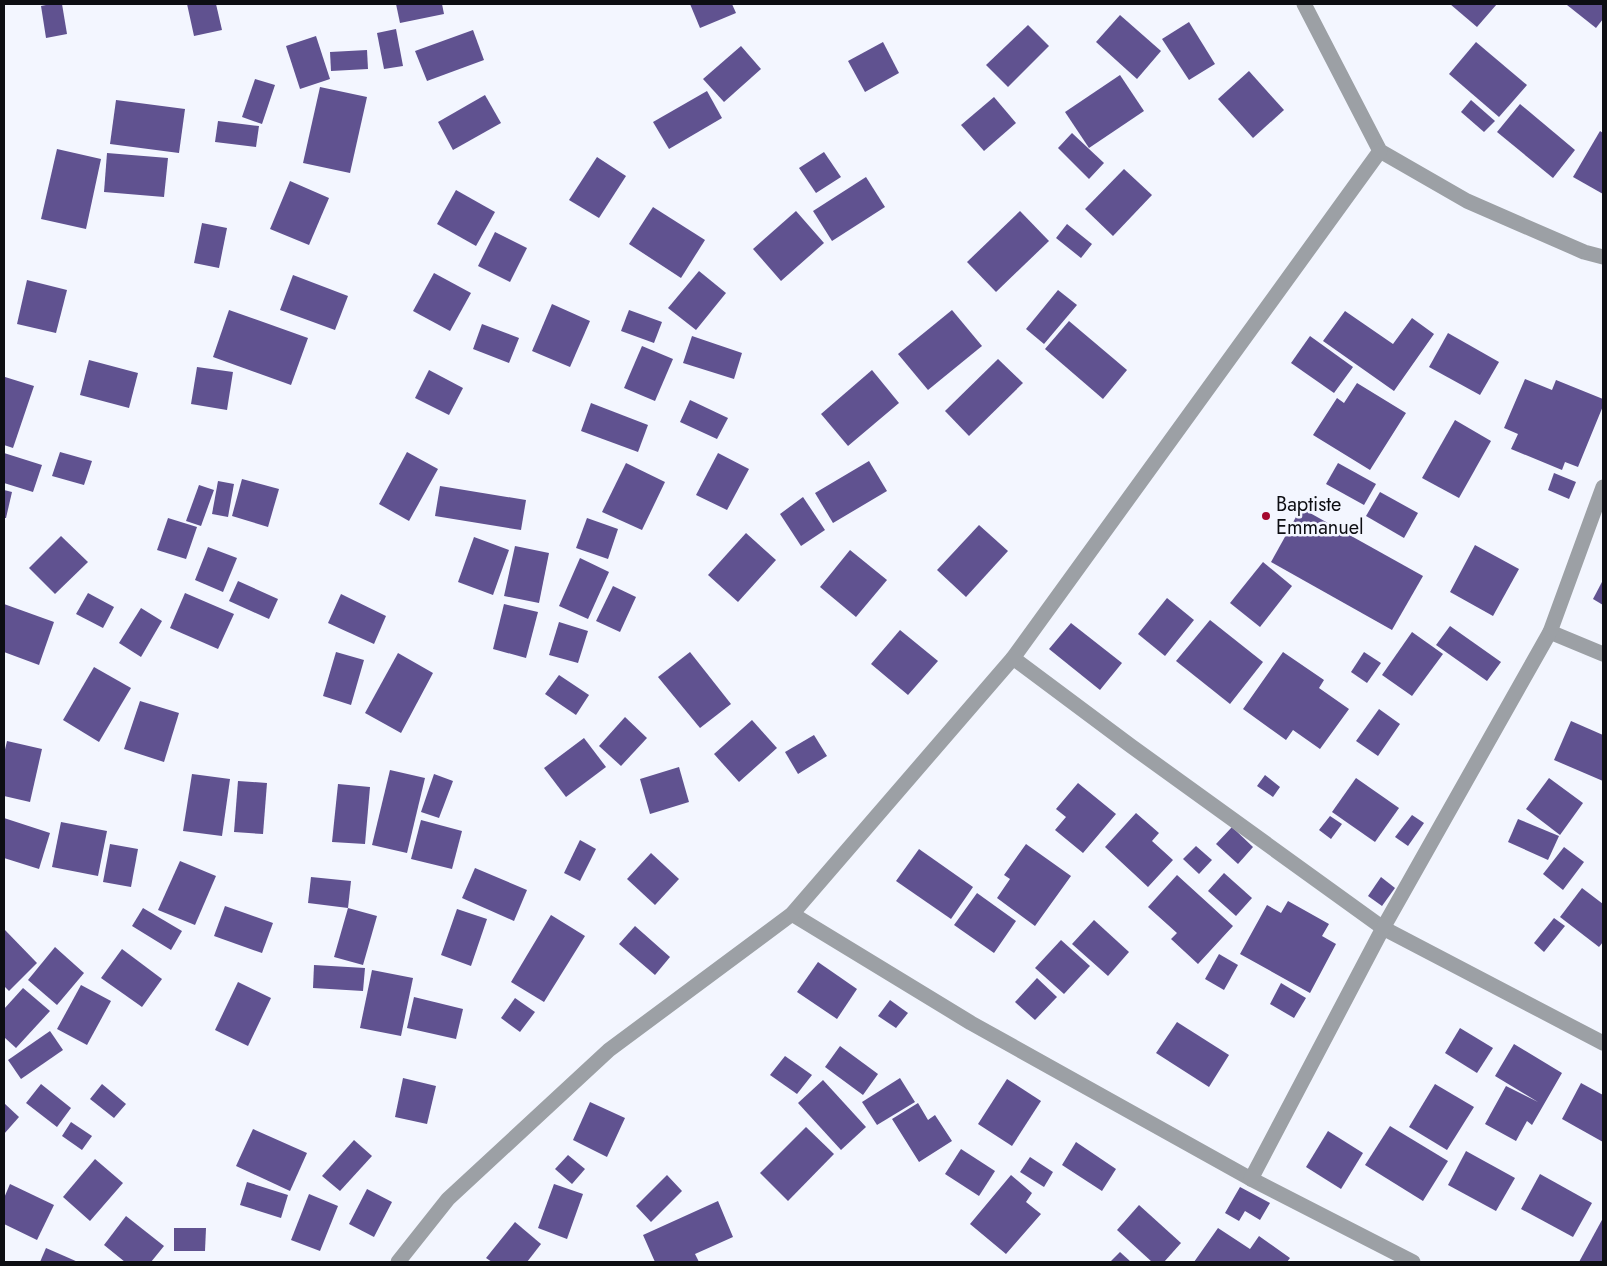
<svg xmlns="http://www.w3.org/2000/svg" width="1607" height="1266" viewBox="0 0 1607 1266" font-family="Jost,sans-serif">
<rect width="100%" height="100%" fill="#f3f6ff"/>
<g fill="#605290">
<path d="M51,4H62L67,34L46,38L41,6Z"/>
<path d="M187,4H216L222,30L194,36Z"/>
<path d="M396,4H442L444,14L400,23Z"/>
<path d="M690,4H732L736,13L700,28Z"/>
<path d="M1450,4H1497L1477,27Z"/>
<path d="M1568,4H1603V19L1596,28L1567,5Z"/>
<path d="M1120,15L1161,51L1137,79L1096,42Z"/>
<path d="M1189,22L1215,64L1189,80L1162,39Z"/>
<path d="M1028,25L1049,46L1008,87L986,65Z"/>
<path d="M396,29L403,66L384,69L377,33Z"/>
<path d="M473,30L484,60L427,81L415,51Z"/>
<path d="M316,36L330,79L300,89L286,46Z"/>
<path d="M883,42L899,73L865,92L848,61Z"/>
<path d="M1476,42L1527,85L1499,117L1449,74Z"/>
<path d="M741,46L761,69L724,102L703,79Z"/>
<path d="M367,50L368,69L331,71L330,52Z"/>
<path d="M1249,71L1284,110L1253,138L1218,99Z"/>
<path d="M1120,75L1144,111L1089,148L1065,112Z"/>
<path d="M255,79L275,85L262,124L242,117Z"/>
<path d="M320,87L367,97L350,173L303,163Z"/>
<path d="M707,91L722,118L669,149L653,122Z"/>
<path d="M485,95L501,123L453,150L438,122Z"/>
<path d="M994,97L1016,123L984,151L961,125Z"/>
<path d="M116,100L185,109L179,153L110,144Z"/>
<path d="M1471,100L1495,121L1484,132L1461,112Z"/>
<path d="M1520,104L1575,150L1553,178L1497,132Z"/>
<path d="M218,121L259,126L256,147L215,142Z"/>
<path d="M1600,131L1603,133V194L1573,177Z"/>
<path d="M1072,133L1104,163L1089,179L1058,148Z"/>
<path d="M57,149L101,159L86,229L41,219Z"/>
<path d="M824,152L841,177L816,193L799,168Z"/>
<path d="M107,153L168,158L164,197L104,192Z"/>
<path d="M597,157L626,176L599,218L569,200Z"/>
<path d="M1124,169L1152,195L1113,236L1085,209Z"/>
<path d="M866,177L885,207L832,241L813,211Z"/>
<path d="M290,181L329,198L309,245L270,229Z"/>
<path d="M456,190L495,212L476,246L437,224Z"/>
<path d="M653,207L705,240L681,278L629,244Z"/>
<path d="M796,211L824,243L781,281L753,249Z"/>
<path d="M1020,211L1049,241L996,292L967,262Z"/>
<path d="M202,223L227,228L219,268L194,263Z"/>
<path d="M1067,224L1092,244L1081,258L1056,238Z"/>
<path d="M495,232L527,248L510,282L478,266Z"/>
<path d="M699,271L726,293L696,330L668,308Z"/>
<path d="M434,273L471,293L450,331L413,311Z"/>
<path d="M293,275L348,296L335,330L280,310Z"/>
<path d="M27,280L67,290L56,333L17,324Z"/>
<path d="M1058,290L1077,305L1044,344L1026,329Z"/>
<path d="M552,304L590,321L570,367L532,351Z"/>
<path d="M229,310L308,338L291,385L213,357Z"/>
<path d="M629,310L662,322L654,343L621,331Z"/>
<path d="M952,310L982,346L928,390L898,354Z"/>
<path d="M1345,311L1393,344L1412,318L1434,334L1394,391L1323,341Z"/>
<path d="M1069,321L1127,370L1103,399L1045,349Z"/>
<path d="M482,324L519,338L509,363L473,349Z"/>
<path d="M1448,333L1499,362L1480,395L1429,367Z"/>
<path d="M692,336L742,353L734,379L683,363Z"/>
<path d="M1310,336L1353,367L1334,393L1291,363Z"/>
<path d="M642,346L673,359L655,401L624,388Z"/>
<path d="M998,359L1023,383L969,436L945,411Z"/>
<path d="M89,360L138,373L129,408L80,395Z"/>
<path d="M197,367L233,372L227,410L191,404Z"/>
<path d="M429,370L463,388L449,415L415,398Z"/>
<path d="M872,370L899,403L848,446L821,414Z"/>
<path d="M5,377L34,386L13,448L4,445V381Z"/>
<path d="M1525,379L1552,390L1556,380L1603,399V406L1578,467L1565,462L1562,470L1511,449L1518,434L1504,428Z"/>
<path d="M1357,383L1406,413L1370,470L1313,435L1337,398L1344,403Z"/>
<path d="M690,400L728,418L717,439L680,422Z"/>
<path d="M591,403L648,425L638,452L581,431Z"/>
<path d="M1455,420L1491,441L1459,498L1422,478Z"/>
<path d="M60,452L92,461L84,485L52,476Z"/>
<path d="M407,452L438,469L409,521L379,504Z"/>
<path d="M4,453L42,465L33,492L4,483Z"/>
<path d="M718,453L749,469L727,510L696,495Z"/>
<path d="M869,461L887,491L833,523L815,493Z"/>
<path d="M626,463L665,482L642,530L602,512Z"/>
<path d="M1338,463L1376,484L1364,505L1326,484Z"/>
<path d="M1554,473L1576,482L1569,499L1548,490Z"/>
<path d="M242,479L279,489L268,527L232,516Z"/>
<path d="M218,481L234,484L228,517L212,514Z"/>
<path d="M199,485L214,490L201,526L186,521Z"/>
<path d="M440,486L526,500L521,530L435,516Z"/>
<path d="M4,490L12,492L6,518H4Z"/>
<path d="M1380,492L1418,513L1404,538L1366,516Z"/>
<path d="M803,497L825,530L801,546L780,514Z"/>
<path d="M1301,508L1423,576L1392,630L1271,562Z"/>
<path d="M168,518L197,527L186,559L157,550Z"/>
<path d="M587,518L618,529L608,559L576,548Z"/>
<path d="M979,525L1008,551L966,597L937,570Z"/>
<path d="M746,533L776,560L738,602L708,575Z"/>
<path d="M61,536L88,562L55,594L29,568Z"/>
<path d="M474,537L509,550L493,595L458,582Z"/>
<path d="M1475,545L1519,569L1493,616L1450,592Z"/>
<path d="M515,546L549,553L539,603L504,596Z"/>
<path d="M208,547L237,558L223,592L195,580Z"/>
<path d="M850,550L887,580L856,617L820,587Z"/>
<path d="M580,558L609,572L588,619L559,606Z"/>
<path d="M1263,562L1292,586L1260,627L1230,603Z"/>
<path d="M1603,580V605L1593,599Z"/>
<path d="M238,581L278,599L269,619L229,601Z"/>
<path d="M613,586L636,597L620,632L596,621Z"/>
<path d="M88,593L114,607L103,628L76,614Z"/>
<path d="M185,593L234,614L218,649L170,628Z"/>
<path d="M341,594L386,616L374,644L328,623Z"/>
<path d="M1167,598L1194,620L1165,656L1138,634Z"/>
<path d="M4,604L54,622L39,665L4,652Z"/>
<path d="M504,604L538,612L526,658L493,649Z"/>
<path d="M141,608L162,621L141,657L119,643Z"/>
<path d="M1210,620L1263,662L1230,704L1176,661Z"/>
<path d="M559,622L588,631L578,663L549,655Z"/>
<path d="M1071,623L1122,663L1100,690L1049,649Z"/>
<path d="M1450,626L1501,662L1487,681L1436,645Z"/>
<path d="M900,630L938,661L908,695L871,664Z"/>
<path d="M1412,632L1443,654L1412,696L1382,675Z"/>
<path d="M336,652L364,660L351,705L323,696Z"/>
<path d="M690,652L731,704L700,728L658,677Z"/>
<path d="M1283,652L1324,680L1319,688L1349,709L1320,749L1293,730L1286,740L1243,709Z"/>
<path d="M1364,652L1381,663L1367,683L1351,672Z"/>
<path d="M398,653L433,673L401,733L365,713Z"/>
<path d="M94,667L131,688L99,742L63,720Z"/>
<path d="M559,675L589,695L576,715L545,694Z"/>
<path d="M140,701L179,713L164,762L124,749Z"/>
<path d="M1379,709L1400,724L1378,756L1356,741Z"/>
<path d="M625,717L647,738L621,766L599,746Z"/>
<path d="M752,720L777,748L739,782L714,754Z"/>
<path d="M1571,721L1603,735V781L1554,760Z"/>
<path d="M814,735L827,756L798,774L785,752Z"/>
<path d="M584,738L606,767L566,797L544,768Z"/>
<path d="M7,741L42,749L30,802L4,796V754Z"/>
<path d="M679,767L689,802L650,814L640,779Z"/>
<path d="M390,770L425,778L407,853L372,845Z"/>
<path d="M192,774L230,779L222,836L183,831Z"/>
<path d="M434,774L453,781L439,818L421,812Z"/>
<path d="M1265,775L1280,787L1273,797L1257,786Z"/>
<path d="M1356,778L1399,808L1375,842L1332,812Z"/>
<path d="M1549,778L1583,803L1560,835L1526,809Z"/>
<path d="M238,781L267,783L263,834L234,832Z"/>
<path d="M1078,783L1116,814L1083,853L1055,830L1066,817L1056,809Z"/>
<path d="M338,784L370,787L365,844L332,842Z"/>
<path d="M1136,813L1159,833L1152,841L1173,860L1148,887L1105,847Z"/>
<path d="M1412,815L1424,823L1408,846L1395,837Z"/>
<path d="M1330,816L1342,824L1331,839L1319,830Z"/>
<path d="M4,818L50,833L39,869L4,858Z"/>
<path d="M1518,819L1559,836L1548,860L1508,842Z"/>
<path d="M421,820L462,831L452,869L411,859Z"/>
<path d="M61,822L107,831L98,876L52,867Z"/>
<path d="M1232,827L1253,847L1238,864L1216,844Z"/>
<path d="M580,840L596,849L580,881L564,873Z"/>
<path d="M110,844L138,849L131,887L103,882Z"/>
<path d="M1026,844L1071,876L1035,926L997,898L1010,879L1004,875Z"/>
<path d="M1196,846L1212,860L1199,874L1183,859Z"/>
<path d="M1564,847L1584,862L1563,890L1543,874Z"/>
<path d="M919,849L973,887L951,919L896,881Z"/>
<path d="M651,853L679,879L655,905L627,879Z"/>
<path d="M180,861L216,876L195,925L158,910Z"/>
<path d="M475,868L527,890L514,921L462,898Z"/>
<path d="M1224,873L1252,898L1236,916L1208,891Z"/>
<path d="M1177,875L1233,926L1198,964L1171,939L1177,933L1148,907Z"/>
<path d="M311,877L351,881L348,908L308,903Z"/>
<path d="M1381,877L1395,888L1382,906L1368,896Z"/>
<path d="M1582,888L1603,904V942L1599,947L1560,917Z"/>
<path d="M977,893L1016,921L994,953L954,925Z"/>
<path d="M1288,901L1329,924L1322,936L1336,944L1310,993L1240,954L1267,905L1281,913Z"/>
<path d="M225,906L273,923L262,953L214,936Z"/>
<path d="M143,908L182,931L171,950L132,926Z"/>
<path d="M348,908L377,916L363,965L334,957Z"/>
<path d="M457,909L487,919L471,966L441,955Z"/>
<path d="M551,915L585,936L544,1002L511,982Z"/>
<path d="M1554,918L1565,926L1544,952L1534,943Z"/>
<path d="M1094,920L1129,952L1108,976L1072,944Z"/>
<path d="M635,926L670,957L655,975L619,944Z"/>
<path d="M4,929L37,963L9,991L4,986Z"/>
<path d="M1061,940L1090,966L1064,994L1035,968Z"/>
<path d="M55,947L84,973L57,1005L28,980Z"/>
<path d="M122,949L162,979L142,1007L101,978Z"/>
<path d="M1219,954L1238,965L1224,990L1205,979Z"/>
<path d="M818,962L857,989L837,1019L797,992Z"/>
<path d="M314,965L365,968L363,991L313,988Z"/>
<path d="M372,970L413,978L401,1036L360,1028Z"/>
<path d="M1037,978L1057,997L1035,1020L1015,1002Z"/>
<path d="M238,982L271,998L248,1046L215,1030Z"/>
<path d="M1281,983L1306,998L1294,1018L1270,1004Z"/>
<path d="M81,985L111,1001L87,1045L57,1029Z"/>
<path d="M23,988L50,1011L16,1048L4,1037V1009Z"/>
<path d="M414,997L463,1009L456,1039L407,1028Z"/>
<path d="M515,998L535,1012L520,1032L501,1018Z"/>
<path d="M890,1000L908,1013L896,1028L878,1016Z"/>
<path d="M1177,1022L1229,1055L1209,1087L1156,1053Z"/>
<path d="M1460,1028L1493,1048L1477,1073L1445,1053Z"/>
<path d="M50,1031L63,1050L21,1079L8,1060Z"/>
<path d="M1514,1044L1562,1073L1532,1125L1527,1121L1516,1141L1485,1124L1506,1086L1538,1102L1495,1076Z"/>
<path d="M840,1046L878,1074L863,1095L825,1067Z"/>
<path d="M785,1056L812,1075L797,1094L770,1075Z"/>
<path d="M403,1078L436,1086L427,1124L395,1117Z"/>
<path d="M900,1078L915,1102L877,1125L862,1102Z"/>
<path d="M1007,1079L1041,1101L1012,1146L978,1124Z"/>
<path d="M823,1080L866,1127L841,1150L798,1103Z"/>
<path d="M1581,1083L1603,1095V1142L1562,1119Z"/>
<path d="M41,1084L71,1108L57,1127L26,1103Z"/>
<path d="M102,1084L126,1104L114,1118L90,1099Z"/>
<path d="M1435,1084L1474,1107L1447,1150L1409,1127Z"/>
<path d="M590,1102L625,1118L607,1157L573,1140Z"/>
<path d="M4,1103L19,1117L4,1134Z"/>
<path d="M918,1103L928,1120L935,1115L952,1141L919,1162L892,1119Z"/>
<path d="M71,1122L92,1136L82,1150L62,1136Z"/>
<path d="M1390,1126L1448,1161L1423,1201L1365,1165Z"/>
<path d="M806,1127L834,1154L788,1201L760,1173Z"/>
<path d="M253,1129L307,1153L290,1191L236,1166Z"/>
<path d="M1328,1131L1363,1153L1341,1189L1306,1167Z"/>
<path d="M354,1140L372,1156L340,1191L322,1176Z"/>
<path d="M1076,1142L1116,1169L1102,1191L1062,1165Z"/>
<path d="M961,1149L995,1171L979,1196L945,1174Z"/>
<path d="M1466,1151L1515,1178L1496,1211L1448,1185Z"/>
<path d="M568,1155L585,1169L572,1184L555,1169Z"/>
<path d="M1030,1157L1053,1172L1044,1187L1020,1172Z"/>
<path d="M95,1159L123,1183L90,1221L63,1197Z"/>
<path d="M1540,1174L1592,1203L1573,1237L1521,1209Z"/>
<path d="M667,1175L682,1191L651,1222L636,1206Z"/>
<path d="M1011,1175L1032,1193L1026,1202L1041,1214L1006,1254L970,1224Z"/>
<path d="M247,1182L288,1195L281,1218L240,1205Z"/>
<path d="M10,1184L54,1205L37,1240L4,1224V1198Z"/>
<path d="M554,1184L583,1194L567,1239L538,1228Z"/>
<path d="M1240,1187L1270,1203L1260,1220L1245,1211L1239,1221L1225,1213Z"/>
<path d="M367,1189L392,1202L374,1237L349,1224Z"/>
<path d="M309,1194L338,1206L320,1251L291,1240Z"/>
<path d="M718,1201L733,1237L695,1254L699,1262H655L643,1235Z"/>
<path d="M1139,1205L1181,1243L1164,1262H1152L1117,1230Z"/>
<path d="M126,1216L164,1246L151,1262H125L104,1245Z"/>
<path d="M1603,1218V1262H1579Z"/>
<path d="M515,1222L541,1244L527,1262H492L486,1258Z"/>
<path d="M174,1228H206L205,1251H174Z"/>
<path d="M1218,1228L1250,1249L1259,1236L1290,1258L1287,1262H1194Z"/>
<path d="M46,1248L78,1262H40Z"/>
<path d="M1120,1252L1131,1262H1110Z"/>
</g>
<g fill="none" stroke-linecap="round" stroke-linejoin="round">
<g stroke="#9ca0a5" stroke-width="15">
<path d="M1304,4L1380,151L1467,201L1584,252L1603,257"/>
<path d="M1550,632L1603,654"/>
<path d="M1013,658L1131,746L1383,928L1603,1043"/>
<path d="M792,914L971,1023L1251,1179L1413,1262"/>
<path d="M1251,1179L1383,928L1550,632L1603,487"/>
<path d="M398,1262L448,1199L609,1050L792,914L1013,658L1380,151"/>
</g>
</g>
<circle fill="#a4082e" stroke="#f3f6ff" stroke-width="2" cx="1266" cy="516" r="5"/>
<g text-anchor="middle" stroke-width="5" stroke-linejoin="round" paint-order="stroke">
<g font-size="20" fill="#0d0e13" stroke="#f3f6ff" text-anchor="start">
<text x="1276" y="511">Baptiste<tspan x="1276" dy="23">Emmanuel</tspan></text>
</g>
</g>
<rect width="1607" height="1266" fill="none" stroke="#0d0e13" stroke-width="10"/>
</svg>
